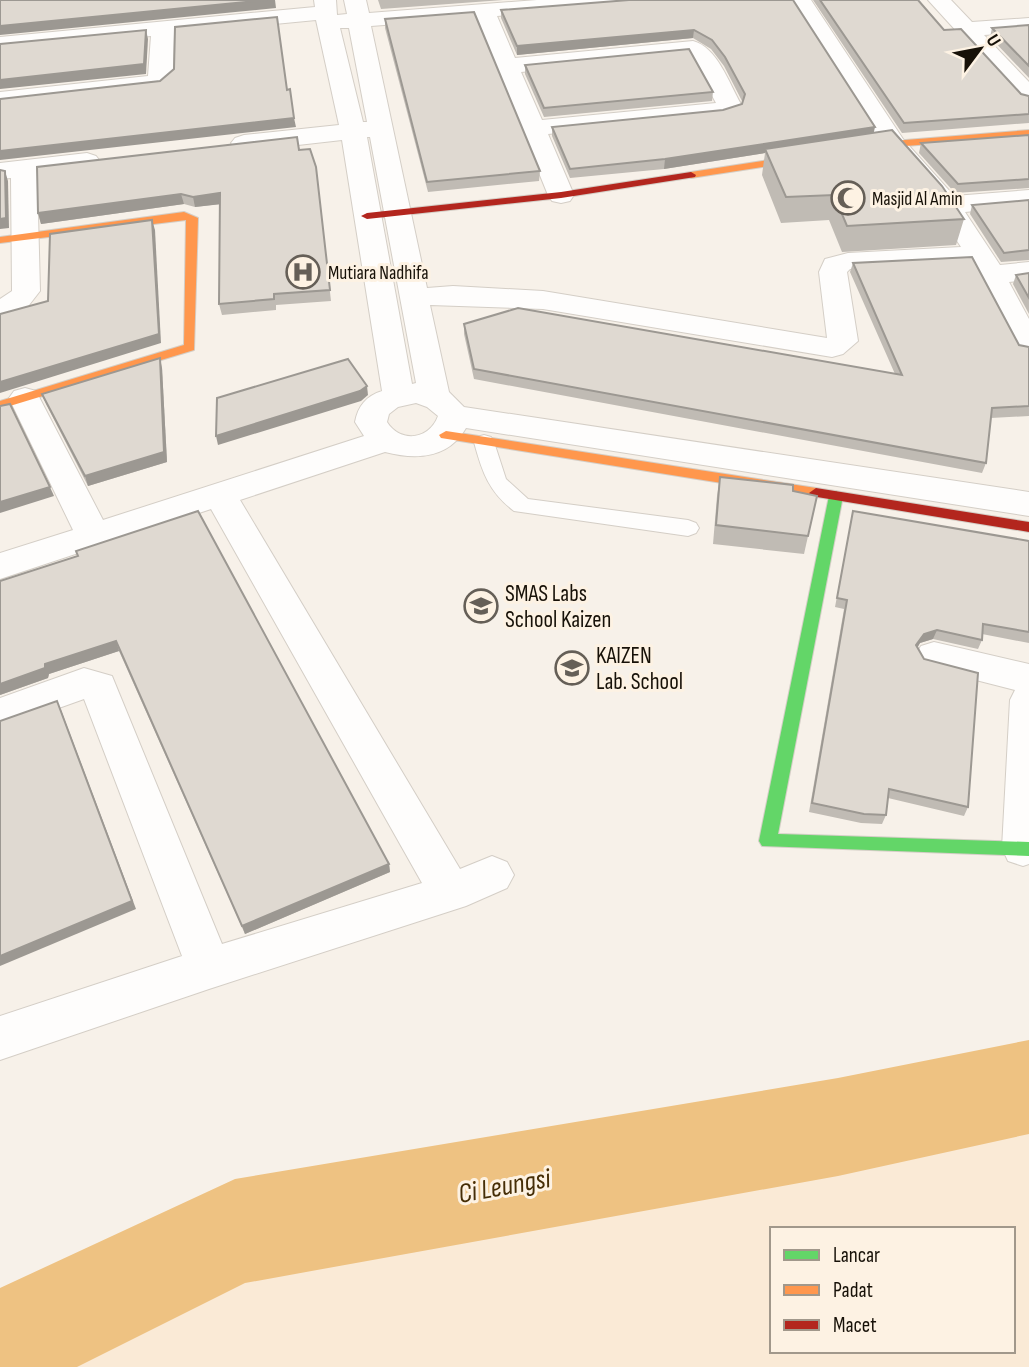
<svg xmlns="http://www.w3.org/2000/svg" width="1029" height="1367" viewBox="0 0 1029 1367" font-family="'Sofia Sans Condensed',sans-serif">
<rect width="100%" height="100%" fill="#f7f1e9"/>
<path fill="#faead6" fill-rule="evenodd" d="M1029,1087V1367H0V1346L235,1232L838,1127ZM772,1229H1013V1351H772Z"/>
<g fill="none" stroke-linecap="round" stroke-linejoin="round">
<path fill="#eec282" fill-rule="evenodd" d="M1029,1040V1134L838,1176L245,1283L77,1367H0V1288L235,1179L838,1078Z"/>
<defs>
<path id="lane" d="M484,435L491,437L494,442L506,479L528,499L688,520L696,523L699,528L696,533L688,536L514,511C489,492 482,472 474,442L477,437Z"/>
<g id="street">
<path d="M314,0H336L337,15L347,14L344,0H366L369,13L537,0H636L633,5L625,7L497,16L515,58L693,41C717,47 729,83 741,104L738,112L722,117L548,134L574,195L570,201L561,203L552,201L548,195L476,18L371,26L427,288L453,286L543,291L827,338L819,272L825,259L848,253L961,247L937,210L884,149L789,0H811L903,139L954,196L1029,190V206L965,212L1000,265L1029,262V280L1009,282L1029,319V356L1018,353L1014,347L971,264L850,269L847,272L858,341L843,354L832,357L543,309L430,305L449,392L464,407L1029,492V516L466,428C448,459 416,460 385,452L240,500L460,869L492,856L507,862L514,875L507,888L466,906L209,989L0,1060V1016L182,956L84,699L0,729V698L84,668L112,676L222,944L422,883L211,509L0,579V553L73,530L9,398L14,391L25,388L36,391L103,520L364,436L355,422C358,406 366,396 382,391L342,140L244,151L235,148L231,143L235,138L244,135L339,125L316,20L174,34L173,78L162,88L0,106V92L148,76L151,36L0,51V37L315,7ZM340,28H349L367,122H363ZM690,55L716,103L542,120L521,72ZM367,137H370L416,383L412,384ZM416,403L427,407L438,416C430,439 401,444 387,422L389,414L398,407Z"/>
<path d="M928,0H951L972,22L1029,18V32L984,35L1029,82V103L1020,101Z"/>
<path d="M87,153L96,156L100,161L96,166L37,175L40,291L26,309L0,317V299L12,291L11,178L0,179V163Z"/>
<path d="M934,642L1029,664V864L1023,866L1008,861L1002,848L1010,700L1015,690L921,666L915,656L921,646Z"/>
</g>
<path id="fast" d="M836,491L843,496L778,834L1029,842V856L762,846L759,841L829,496Z"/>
<g id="slow">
<path d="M1029,130V136L893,147L691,178L686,175L691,172L893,141Z"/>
<path d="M184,212L198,218L194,350L0,409V401L184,345L186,220L0,243V237Z"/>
<path d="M446,431L816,488L823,493L816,498L441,438L439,435Z"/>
</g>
<g id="jam">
<path d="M691,172L696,175L695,177L561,198L367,219L361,216L367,213L561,192Z"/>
<path d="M816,488L1029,522V532L811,496L809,493Z"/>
</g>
</defs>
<use href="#lane" stroke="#d4cec6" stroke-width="2"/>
<use href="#street" stroke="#d4cec6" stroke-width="2"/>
<use href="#fast" stroke="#d4cec6" stroke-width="2"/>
<use href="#slow" stroke="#d4cec6" stroke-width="2"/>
<use href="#jam" stroke="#d4cec6" stroke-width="2"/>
<use href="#lane" fill="#fefdfc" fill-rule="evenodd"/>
<use href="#street" fill="#fefdfc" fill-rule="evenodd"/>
<use href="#fast" fill="#63d668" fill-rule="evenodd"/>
<use href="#slow" fill="#ff974d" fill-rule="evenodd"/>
<use href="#jam" fill="#b3261e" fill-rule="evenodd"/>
</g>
<g fill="#c0bbb4">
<path d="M378,0H503L381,9Z"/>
<path d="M793,0L874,133L964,219L956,245L842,252L829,220L781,223L762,175L765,153L664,169L570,178L552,136V127L723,110L742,104V101L724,66L711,49L693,38L517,55L501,18V10L626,1Z"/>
<path d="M813,0H918L944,30L1021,94L1029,96V123L902,133Z"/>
<path d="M385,19L540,171L539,181L428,192L385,28Z"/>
<path d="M1029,25V78L990,37L992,28Z"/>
<path d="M525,65L713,92L712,101L544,117L525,74Z"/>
<path d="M1029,135V188L955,193L919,153L921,143Z"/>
<path d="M299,150L316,167L331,301L276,305V310L222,315L219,304L220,204L195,207L184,204L41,224L38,213Z"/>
<path d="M1029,200V260L1001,262L970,214L972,205Z"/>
<path d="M853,263L1019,345L1029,347V416L991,418L986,463L982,473L474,379L464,334V324L895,374L850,272Z"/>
<path d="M1029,273V314L1013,284L1016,275Z"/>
<path d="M162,368L167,462L88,486L46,404L42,394Z"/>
<path d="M720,477L817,496L804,554L713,544L717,496Z"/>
<path d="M853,511L1029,541V643L982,634V640L978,649L933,639L920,643L917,648L968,807L964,816L888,798L886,815L882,824L861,823L809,812L844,609L835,607Z"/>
<path d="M78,556L389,864L390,872L245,934L119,651L49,674L48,678L0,695Z"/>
</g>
<g fill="#9c9892">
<path d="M267,0H275L276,8L0,35V26Z"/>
<path d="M146,30L148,39L146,74L0,89V80Z"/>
<path d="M694,30L693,38L517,55V46Z"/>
<path d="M294,118L296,127L0,160V151Z"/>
<path d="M875,127L873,136L765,149V153L664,169L665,159Z"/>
<path d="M5,171L8,181L9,228L0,229V219Z"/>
<path d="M220,193L222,204L195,207L193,197Z"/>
<path d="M181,194L184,204L41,224L38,213Z"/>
<path d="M152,220L155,230L161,343L0,393V382Z"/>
<path d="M160,358L162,368L167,462L88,486L85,476Z"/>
<path d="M367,386L368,395L361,401L218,445L216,436Z"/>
<path d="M50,487L54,496L0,513V502Z"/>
<path d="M937,630L933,639L920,643L913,655L916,645L924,634Z"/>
<path d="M116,641L119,651L49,674L48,678L0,695V684L45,664Z"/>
<path d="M61,710L136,909L0,966V956Z"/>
<path d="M389,864L390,872L245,934L242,926Z"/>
</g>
<g fill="#dfd9d1" stroke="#9c9892" stroke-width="2">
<path d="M0,0H267L0,26Z"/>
<path d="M629,0H793L875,127L665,159L570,169L552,127L723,110L742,104L745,94L725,57L712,40L694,30L517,46L501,10Z"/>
<path d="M820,0H918L944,30L961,29L1021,94L1029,96V114L904,123Z"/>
<path d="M474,12L540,171L427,182L385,19Z"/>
<path d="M277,17L287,90L290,89L294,118L0,151V99L160,81L174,69L175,27Z"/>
<path d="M1029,25V66L992,28Z"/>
<path d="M146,30L144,64L0,80V44Z"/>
<path d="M689,49L713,92L544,108L525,65Z"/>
<path d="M892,130L942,186L964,219L847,226L834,195L786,197L765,149Z"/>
<path d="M1029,135V179L958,184L921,143Z"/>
<path d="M297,137L299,150L310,149L316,167L330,290L274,294V299L219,304L220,193L193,197L181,194L38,213L37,167Z"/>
<path d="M0,170L5,171L6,218L0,219Z"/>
<path d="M1029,200V250L1004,253L972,205Z"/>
<path d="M152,220L159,334L0,382V314L48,301L50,234Z"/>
<path d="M972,257L1019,345L1029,347V406L992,408L986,463L474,369L464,324L518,308L902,375L853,263Z"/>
<path d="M1029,273V298L1016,275Z"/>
<path d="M160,358L164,452L85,476L42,394Z"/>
<path d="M348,359L367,386L360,391L216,436L217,398Z"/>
<path d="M10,404L50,487L0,502V406Z"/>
<path d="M720,477L793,485V491L817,496L808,536L716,525Z"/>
<path d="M198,511L389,864L242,926L116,641L45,664V668L0,684V581L78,556L76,551Z"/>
<path d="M853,511L1029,541V632L983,624L982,640L937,630L924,634L916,645L924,659L978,673L968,807L889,789L886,815L864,814L812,803L847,600L837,598Z"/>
<path d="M57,701L132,901L0,956V721Z"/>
</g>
<defs>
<symbol id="mosque-ring" viewBox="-11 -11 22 22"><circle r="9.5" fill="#fdf2e3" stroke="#655f57" stroke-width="1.5"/><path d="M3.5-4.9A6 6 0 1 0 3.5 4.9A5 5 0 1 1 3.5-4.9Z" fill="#655f57"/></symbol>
<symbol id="hospital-ring" viewBox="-11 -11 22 22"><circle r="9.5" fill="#fdf2e3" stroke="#655f57" stroke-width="1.5"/><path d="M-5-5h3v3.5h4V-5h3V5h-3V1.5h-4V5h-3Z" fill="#655f57"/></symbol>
<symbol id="school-ring" viewBox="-11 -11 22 22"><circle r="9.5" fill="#fdf2e3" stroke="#655f57" stroke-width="1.5"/><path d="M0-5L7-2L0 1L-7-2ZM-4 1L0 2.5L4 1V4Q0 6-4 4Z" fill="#655f57"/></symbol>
</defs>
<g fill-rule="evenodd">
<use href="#mosque-ring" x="829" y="179" width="38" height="38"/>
<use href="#hospital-ring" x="284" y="253" width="38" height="38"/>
<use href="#school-ring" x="462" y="587" width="38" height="38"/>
<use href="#school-ring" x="553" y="649" width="38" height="38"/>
</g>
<g text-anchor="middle" stroke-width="6" stroke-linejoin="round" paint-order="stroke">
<g font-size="19" fill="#171108" stroke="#fdf2e3" text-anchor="start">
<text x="872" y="205">Masjid Al Amin</text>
<text x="328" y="279">Mutiara Nadhifa</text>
</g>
<g font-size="23" fill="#171108" stroke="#fdf2e3" text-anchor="start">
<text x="505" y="601">SMAS Labs<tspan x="505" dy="26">School Kaizen</tspan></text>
<text x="596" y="663">KAIZEN<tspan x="596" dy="26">Lab. School</tspan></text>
</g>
<g font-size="28" font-style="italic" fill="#462e07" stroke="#fdf2e3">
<text transform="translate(504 1185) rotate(-10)" y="10">Ci Leungsi</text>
</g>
</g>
<rect x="770" y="1227" width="245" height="126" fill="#fdf2e3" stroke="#a1988b" stroke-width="2"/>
<rect x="784" y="1250" width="35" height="10" fill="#63d668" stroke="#a1988b" stroke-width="2"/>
<text x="833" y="1262" font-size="21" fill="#171108">Lancar</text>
<rect x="784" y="1285" width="35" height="10" fill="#ff974d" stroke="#a1988b" stroke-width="2"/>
<text x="833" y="1297" font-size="21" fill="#171108">Padat</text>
<rect x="784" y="1320" width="35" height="10" fill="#b3261e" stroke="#a1988b" stroke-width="2"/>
<text x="833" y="1332" font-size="21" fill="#171108">Macet</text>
<g transform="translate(980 49) rotate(58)" stroke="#fdf2e3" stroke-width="5" paint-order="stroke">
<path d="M0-5L12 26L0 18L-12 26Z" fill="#171108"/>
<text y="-10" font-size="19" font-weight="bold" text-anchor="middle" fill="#171108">U</text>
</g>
</svg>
